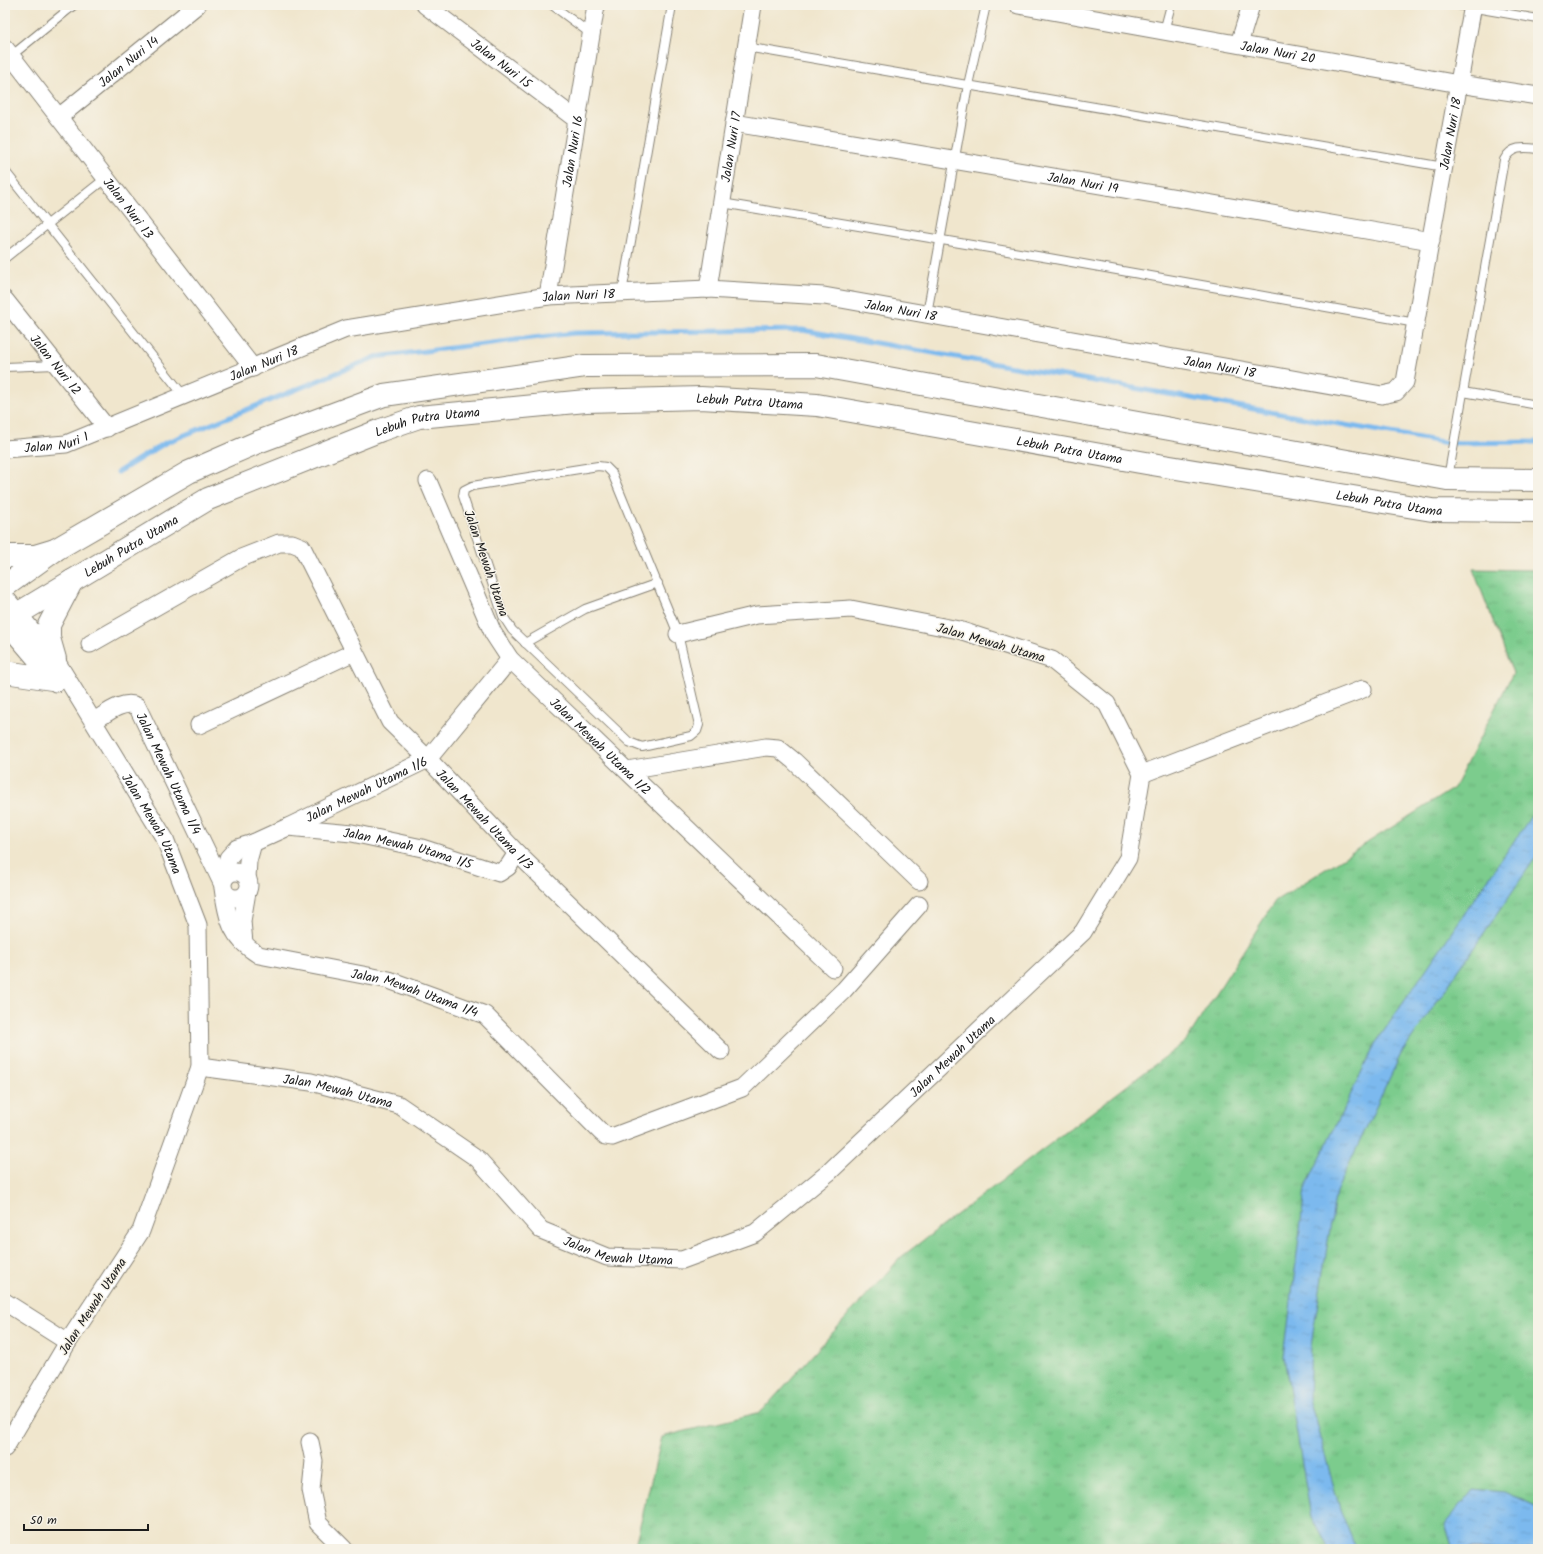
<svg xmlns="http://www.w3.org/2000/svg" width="1543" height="1554" viewBox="0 0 1543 1554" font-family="Kalam,sans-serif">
<defs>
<pattern id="grass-tufts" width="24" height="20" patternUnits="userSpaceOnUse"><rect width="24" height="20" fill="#7bcc8d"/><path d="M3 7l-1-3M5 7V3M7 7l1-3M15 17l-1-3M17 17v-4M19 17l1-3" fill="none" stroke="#6aaf79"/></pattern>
<pattern id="water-ripples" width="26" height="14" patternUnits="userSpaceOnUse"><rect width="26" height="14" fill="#7bb9ee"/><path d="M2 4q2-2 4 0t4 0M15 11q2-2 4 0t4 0" fill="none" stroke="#6a9ecc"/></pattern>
</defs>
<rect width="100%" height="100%" fill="#f7f3e8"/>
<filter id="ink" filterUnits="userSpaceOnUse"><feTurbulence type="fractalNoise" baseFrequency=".025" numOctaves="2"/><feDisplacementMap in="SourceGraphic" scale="8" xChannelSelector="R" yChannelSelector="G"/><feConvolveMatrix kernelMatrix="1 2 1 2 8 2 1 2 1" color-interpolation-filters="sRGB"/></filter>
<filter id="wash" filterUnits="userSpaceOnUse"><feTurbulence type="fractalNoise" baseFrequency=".012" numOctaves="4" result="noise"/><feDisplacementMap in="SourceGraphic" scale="16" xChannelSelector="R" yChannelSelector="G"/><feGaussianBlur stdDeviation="0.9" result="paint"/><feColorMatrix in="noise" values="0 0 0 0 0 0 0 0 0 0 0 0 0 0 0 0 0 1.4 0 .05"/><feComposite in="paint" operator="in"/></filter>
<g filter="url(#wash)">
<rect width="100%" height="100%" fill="#f0e6cd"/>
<path fill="url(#grass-tufts)" stroke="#4c7454" d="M1473,569L1538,570V1549H634L662,1437L761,1412L901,1257L1186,1041L1275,901L1454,788L1513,673Z"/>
<g fill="url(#water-ripples)" stroke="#4c6a85">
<path d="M1538,806V854L1400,1056L1336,1192L1311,1345L1309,1398L1340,1509L1356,1549H1328L1311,1517L1284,1357L1305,1189L1375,1044Z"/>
<path d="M1474,1489L1504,1492L1538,1507V1549H1453L1445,1524Z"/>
</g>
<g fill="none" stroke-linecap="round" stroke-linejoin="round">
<path stroke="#7bb9ee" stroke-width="5" d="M118,472L165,443L376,357L574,333L802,330L1448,443L1538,442"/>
</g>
</g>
<g filter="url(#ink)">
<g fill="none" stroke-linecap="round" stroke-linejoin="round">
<defs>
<g id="service">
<path d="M552,5L591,34"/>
<path d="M1458,5L1538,19"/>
<path d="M1164,31L1171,5"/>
<path d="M746,47L1444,167"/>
<path d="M11,56L74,5"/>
<path d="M5,171L184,396"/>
<path d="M722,203L1049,258L1416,323"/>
<path d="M5,258L106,178"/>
<path d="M622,293L672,5"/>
<path d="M927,314L968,85L986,5"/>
<path d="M5,367L56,365"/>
<path d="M1463,392L1538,405"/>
<path d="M598,466L606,467L612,473L678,634L699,725L697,731L691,736L642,747L629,742L512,630L503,616L463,496L464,490L472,486Z"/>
<path d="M1448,478L1504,160C1511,146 1523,147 1538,149"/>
<path d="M525,643L585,609L658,583"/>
</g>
<g id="minor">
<path id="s1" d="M425,5L577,120"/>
<path id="s2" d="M1018,5L1459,84L1538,96"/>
<path d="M1239,44L1251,5"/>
<path id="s3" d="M5,48L253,368"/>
<path id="s4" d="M59,117L197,5"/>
<path id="s5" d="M734,123L1431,241"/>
<path id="s6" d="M708,289L753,5"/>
<path id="s7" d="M548,296L596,5"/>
<path id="s8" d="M5,300L107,428"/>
<path id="s9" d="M5,449L66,444L346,329L548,296L708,289L824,296L1382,395L1396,392L1405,382L1473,5"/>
<path id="s10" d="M428,481L493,633L510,659L833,968"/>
<path id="s11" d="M5,597L55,659L165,839L198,925L200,1067L141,1231L68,1342L5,1448"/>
<path d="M5,623L56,683"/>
<path id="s12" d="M90,644L241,558L279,543H292L302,547L390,722L428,759L517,853L721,1051"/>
<path id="s13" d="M94,721C106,714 123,699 137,706L222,883"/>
<path d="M199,725L354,652"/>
<path d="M627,770L766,747L778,748L794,761L919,881"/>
<path d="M1142,774L1363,689"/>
<path id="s14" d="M288,827L352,833L422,848L499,873L508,867L517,853"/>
<circle cx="236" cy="885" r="13"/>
<path id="s15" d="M225,878L228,858L237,848L253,843L288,827L428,759L510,659"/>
<path d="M247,878L248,861L253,843"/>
<path id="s16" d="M223,888C227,918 231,938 259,955L389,980L485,1015L601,1132L606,1136L612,1137L742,1088L844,990L919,905"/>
<path d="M244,943L242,921L247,892"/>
<path id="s17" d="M200,1067L311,1082L399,1105L478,1159L541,1230L607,1257L682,1260L755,1233L828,1173L1083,932L1128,858L1142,774L1107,704L1052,660L959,630L851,609L757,615L678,634"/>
<path d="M5,1302L68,1342"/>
<path d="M310,1442L314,1461L311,1490L318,1523L344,1549"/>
</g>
<g id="secondary">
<path d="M5,556H35L55,550"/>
<path d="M55,659L49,638V625L72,581"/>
<path d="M5,672L52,679"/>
</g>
<g id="primary">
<path d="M5,586L55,550L189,472L258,442L384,395L585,366L816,365L1447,479L1538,480"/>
<path id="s18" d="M5,625L19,613L208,499L381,430L419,417L586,401L701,398L817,405L1146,463L1432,510L1538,511"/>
</g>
</defs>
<use href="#service" stroke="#868174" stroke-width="10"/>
<use href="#minor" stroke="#868174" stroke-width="19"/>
<use href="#secondary" stroke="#868174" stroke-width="24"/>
<use href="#primary" stroke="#868174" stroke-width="24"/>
<use href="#service" stroke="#fff" stroke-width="8"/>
<use href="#minor" stroke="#fff" stroke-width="17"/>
<use href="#secondary" stroke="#fff" stroke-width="22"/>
<use href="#primary" stroke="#fff" stroke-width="22"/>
</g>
</g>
<g text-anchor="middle" stroke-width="3" stroke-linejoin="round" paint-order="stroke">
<g font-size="13" fill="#1c1c1c" stroke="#f7f3e8">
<text dy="5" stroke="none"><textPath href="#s2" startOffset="264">Jalan Nuri 20</textPath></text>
<text dy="5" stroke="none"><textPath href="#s4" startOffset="89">Jalan Nuri 14</textPath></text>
<text dy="5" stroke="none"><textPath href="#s1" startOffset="96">Jalan Nuri 15</textPath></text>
<text dy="5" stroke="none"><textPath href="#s9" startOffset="1692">Jalan Nuri 18</textPath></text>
<text dy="5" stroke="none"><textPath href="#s6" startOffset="144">Jalan Nuri 17</textPath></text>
<text dy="5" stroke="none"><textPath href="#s7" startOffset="147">Jalan Nuri 16</textPath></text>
<text dy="5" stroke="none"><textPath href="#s5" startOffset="354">Jalan Nuri 19</textPath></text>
<text dy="5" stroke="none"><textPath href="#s3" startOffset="202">Jalan Nuri 13</textPath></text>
<text dy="5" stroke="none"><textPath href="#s9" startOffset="599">Jalan Nuri 18</textPath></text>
<text dy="5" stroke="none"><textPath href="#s9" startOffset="923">Jalan Nuri 18</textPath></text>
<text dy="5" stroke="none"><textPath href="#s9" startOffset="275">Jalan Nuri 18</textPath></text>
<text dy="5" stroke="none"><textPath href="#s8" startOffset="82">Jalan Nuri 12</textPath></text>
<text dy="5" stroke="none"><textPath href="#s9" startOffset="1247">Jalan Nuri 18</textPath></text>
<text dy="5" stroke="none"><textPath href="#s18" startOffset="797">Lebuh Putra Utama</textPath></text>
<text dy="5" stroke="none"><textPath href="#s18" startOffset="473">Lebuh Putra Utama</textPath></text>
<text dy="5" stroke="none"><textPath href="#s9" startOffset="52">Jalan Nuri 1</textPath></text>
<text dy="5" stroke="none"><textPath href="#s18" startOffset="1121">Lebuh Putra Utama</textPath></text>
<text dy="5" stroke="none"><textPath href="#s18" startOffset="1445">Lebuh Putra Utama</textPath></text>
<text dy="5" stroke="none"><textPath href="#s18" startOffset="149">Lebuh Putra Utama</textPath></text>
<text transform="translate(487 563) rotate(71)" y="5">Jalan Mewah Utama</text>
<text transform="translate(991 642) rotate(16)" y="5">Jalan Mewah Utama</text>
<text dy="5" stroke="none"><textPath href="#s10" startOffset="322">Jalan Mewah Utama 1/2</textPath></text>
<text dy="5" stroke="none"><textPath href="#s13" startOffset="122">Jalan Mewah Utama 1/4</textPath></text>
<text dy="5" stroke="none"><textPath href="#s15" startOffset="176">Jalan Mewah Utama 1/6</textPath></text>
<text dy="5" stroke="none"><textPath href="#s12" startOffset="570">Jalan Mewah Utama 1/3</textPath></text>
<text dy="5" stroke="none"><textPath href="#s11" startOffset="271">Jalan Mewah Utama</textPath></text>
<text dy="5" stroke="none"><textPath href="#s14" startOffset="122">Jalan Mewah Utama 1/5</textPath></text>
<text dy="5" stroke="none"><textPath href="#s16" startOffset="240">Jalan Mewah Utama 1/4</textPath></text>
<text dy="5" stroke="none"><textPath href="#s17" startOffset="883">Jalan Mewah Utama</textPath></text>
<text dy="5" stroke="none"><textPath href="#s17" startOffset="140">Jalan Mewah Utama</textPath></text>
<text dy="5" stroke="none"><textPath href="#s17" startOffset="475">Jalan Mewah Utama</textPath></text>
<text transform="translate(92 1306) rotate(-57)" y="5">Jalan Mewah Utama</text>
</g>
</g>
<rect width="1543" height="1554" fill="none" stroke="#f7f3e8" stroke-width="20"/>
<path d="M24 1524v6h124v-6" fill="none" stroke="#1c1c1c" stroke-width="2"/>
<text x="30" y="1524" font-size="12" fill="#1c1c1c" stroke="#f7f3e8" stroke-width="3" paint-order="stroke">50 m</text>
</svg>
